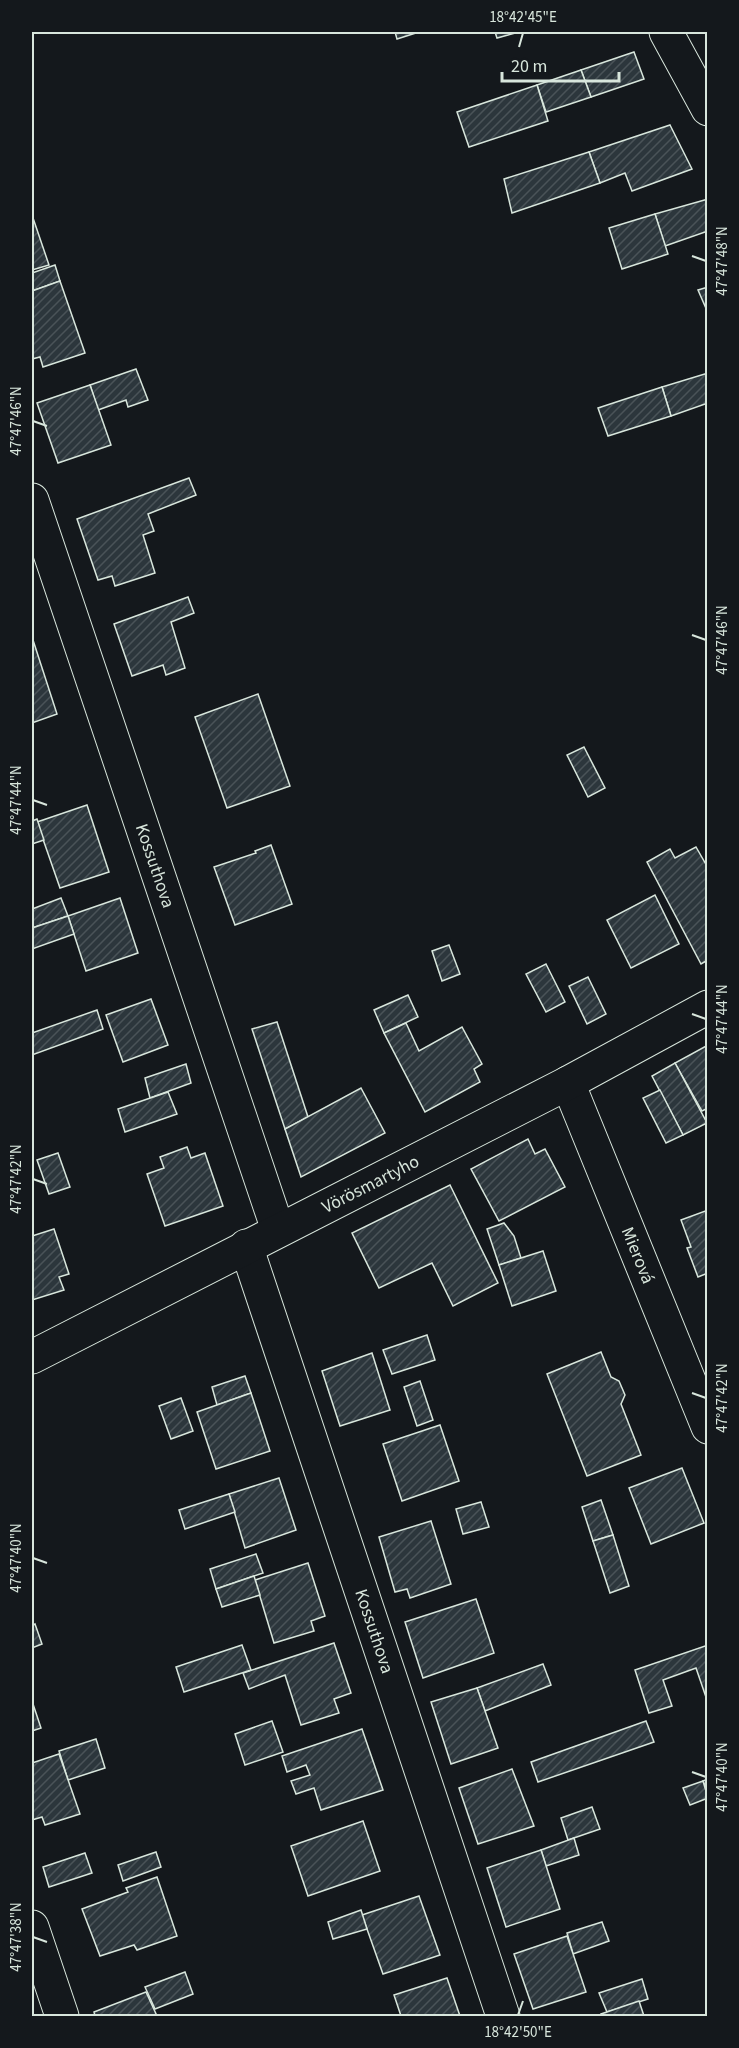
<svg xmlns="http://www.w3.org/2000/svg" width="739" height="2048" viewBox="0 0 739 2048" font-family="'Source Sans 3',sans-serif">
<defs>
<pattern id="building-hatch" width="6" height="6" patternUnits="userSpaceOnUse" patternTransform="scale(1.5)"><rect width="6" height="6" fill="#2c363c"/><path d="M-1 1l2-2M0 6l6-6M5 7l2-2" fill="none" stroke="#4a5358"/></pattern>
</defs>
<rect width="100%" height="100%" fill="#14181c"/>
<g fill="url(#building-hatch)" stroke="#d8e6dc" stroke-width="1.5">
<path d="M395,32H419L397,39Z"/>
<path d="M495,32H519L497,38Z"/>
<path d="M634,52L644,79L591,97L581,70Z"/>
<path d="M581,70L591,97L546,112L537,85Z"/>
<path d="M537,85L548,121L469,147L457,112Z"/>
<path d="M670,125L692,169L632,191L625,173L600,183L589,152Z"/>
<path d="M589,152L600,183L512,213L504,179Z"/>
<path d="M708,199V231L665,246L655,214Z"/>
<path d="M655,214L668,254L622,269L609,228Z"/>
<path d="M32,215L49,265L32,270Z"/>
<path d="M55,265L60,281L32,291V273Z"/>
<path d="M60,281L85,353L43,367L40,357L32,359V291Z"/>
<path d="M708,287V313L698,290Z"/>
<path d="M136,369L148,400L128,407L126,400L98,410L90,385Z"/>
<path d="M708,373V403L671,416L662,387Z"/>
<path d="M90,385L111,445L58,463L37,403Z"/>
<path d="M662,387L671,416L608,436L598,408Z"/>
<path d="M189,478L196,495L148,514L154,531L143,535L155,573L115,586L112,576L98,580L77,519Z"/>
<path d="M188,597L194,613L171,622L185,668L166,675L163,665L132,676L114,624Z"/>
<path d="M33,640L57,714L32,723V641Z"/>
<path d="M258,694L290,786L227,808L195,717Z"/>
<path d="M584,747L605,788L588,797L567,755Z"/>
<path d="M87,805L109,872L60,888L37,822Z"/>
<path d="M37,819L44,840L32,844V821Z"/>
<path d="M271,845L292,904L235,925L214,867L256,853L255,851Z"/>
<path d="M696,847L708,868V960L701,964L647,862L670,849L675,858Z"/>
<path d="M655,895L679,944L631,968L607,920Z"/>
<path d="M61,898L68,916L32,928V909Z"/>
<path d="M120,898L138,953L86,971L68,916Z"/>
<path d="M68,916L74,934L32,949V928Z"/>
<path d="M449,945L460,974L442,981L432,951Z"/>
<path d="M546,964L565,1002L546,1012L526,974Z"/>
<path d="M588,977L606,1014L587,1024L569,986Z"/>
<path d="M408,995L418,1017L384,1033L374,1010Z"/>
<path d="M151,999L168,1045L123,1062L106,1015Z"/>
<path d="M97,1010L103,1029L32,1055V1033Z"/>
<path d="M277,1022L308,1117L285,1129L252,1029Z"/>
<path d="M406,1023L419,1051L462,1027L482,1064L474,1069L480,1082L425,1112L384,1033Z"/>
<path d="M708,1045V1108L702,1111L675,1063Z"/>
<path d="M675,1063L707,1123L683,1135L652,1076Z"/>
<path d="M186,1064L191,1083L150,1098L145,1078Z"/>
<path d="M361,1088L385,1133L301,1177L285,1129Z"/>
<path d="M660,1090L683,1135L666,1143L643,1098Z"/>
<path d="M168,1092L177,1114L125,1132L118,1109Z"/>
<path d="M528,1139L535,1154L545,1149L565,1187L499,1221L471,1169Z"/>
<path d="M187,1147L191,1158L205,1153L223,1206L165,1226L147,1174L164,1168L160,1157Z"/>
<path d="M58,1153L70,1187L49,1194L37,1160Z"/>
<path d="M450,1185L498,1283L453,1306L432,1263L379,1288L352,1233Z"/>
<path d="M708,1210V1273L698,1277L687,1248L691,1247L681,1220Z"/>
<path d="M504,1223L514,1236L521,1258L499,1265L487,1229Z"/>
<path d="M54,1229L69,1274L59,1277L64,1290L32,1300V1236Z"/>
<path d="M543,1251L556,1291L512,1306L499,1265Z"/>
<path d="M427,1335L435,1360L392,1374L383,1350Z"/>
<path d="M601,1352L611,1377L619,1381L625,1395L621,1404L641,1455L587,1476L547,1374Z"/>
<path d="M372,1353L390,1410L340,1426L322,1371Z"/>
<path d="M245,1376L251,1393L217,1405L212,1387Z"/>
<path d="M420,1381L433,1420L417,1426L404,1387Z"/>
<path d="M251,1393L270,1451L216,1469L197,1412Z"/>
<path d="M181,1398L193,1431L171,1439L159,1406Z"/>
<path d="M440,1425L459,1481L402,1501L383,1444Z"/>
<path d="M682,1468L704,1523L651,1544L629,1488Z"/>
<path d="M279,1478L296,1530L245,1548L229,1494Z"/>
<path d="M229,1494L235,1512L185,1529L179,1510Z"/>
<path d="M601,1500L613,1535L593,1541L582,1507Z"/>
<path d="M481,1502L489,1527L463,1534L456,1509Z"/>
<path d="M431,1521L451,1584L410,1598L407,1589L395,1592L379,1537Z"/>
<path d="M613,1535L629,1586L610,1593L593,1541Z"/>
<path d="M256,1554L263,1573L216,1589L210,1569Z"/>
<path d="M308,1563L325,1616L311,1621L314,1631L274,1643L255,1580Z"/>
<path d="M254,1576L260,1595L222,1607L216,1589Z"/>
<path d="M476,1599L494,1653L423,1678L405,1622Z"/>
<path d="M35,1624L42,1644L32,1648V1626Z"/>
<path d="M334,1643L351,1693L334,1699L339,1713L301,1725L285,1675L249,1689L243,1673Z"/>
<path d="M242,1645L251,1670L184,1692L176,1667Z"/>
<path d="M708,1645V1703L696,1668L663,1680L672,1706L649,1713L635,1670Z"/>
<path d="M543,1664L551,1685L485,1711L477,1688Z"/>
<path d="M477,1688L498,1748L451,1764L431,1702Z"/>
<path d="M32,1701L41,1728L32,1731Z"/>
<path d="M272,1721L283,1752L245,1765L235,1734Z"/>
<path d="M646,1721L654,1742L538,1782L531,1762Z"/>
<path d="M362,1729L383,1790L321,1810L314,1788L296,1794L291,1781L310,1775L306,1765L287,1772L282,1756Z"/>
<path d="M96,1739L105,1768L68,1780L59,1751Z"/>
<path d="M59,1754L80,1814L45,1825L42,1817L32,1820V1763Z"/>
<path d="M512,1769L534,1826L478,1844L459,1788Z"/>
<path d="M708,1779V1793L703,1781Z"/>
<path d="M703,1781L708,1798L690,1805L683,1788Z"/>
<path d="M592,1807L600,1829L568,1840L561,1818Z"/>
<path d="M363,1821L380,1871L308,1896L291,1846Z"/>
<path d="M574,1838L579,1855L546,1866L541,1850Z"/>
<path d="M541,1850L560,1909L506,1927L487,1868Z"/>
<path d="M156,1852L161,1867L123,1881L118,1865Z"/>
<path d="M85,1853L92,1873L49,1887L43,1867Z"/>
<path d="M157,1877L177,1936L137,1950L134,1945L100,1956L82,1909L128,1892L126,1888Z"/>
<path d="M419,1896L440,1955L383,1974L362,1915Z"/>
<path d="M361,1910L367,1929L333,1939L328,1922Z"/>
<path d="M602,1922L609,1941L573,1954L567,1933Z"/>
<path d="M567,1936L586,1992L533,2009L514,1954Z"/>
<path d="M185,1972L193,1994L155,2009L145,1987Z"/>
<path d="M447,1978L460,2016H401L394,1995Z"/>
<path d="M642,1979L648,1999L607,2012L599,1993Z"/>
<path d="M146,1992L157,2016H95L94,2012Z"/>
<path d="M639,2001L644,2016H602L601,2014Z"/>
</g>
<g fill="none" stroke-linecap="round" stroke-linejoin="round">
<defs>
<g id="minor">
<path d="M666,32L708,109"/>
<path id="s1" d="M32,500L278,1230"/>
<path id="s2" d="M568,1083L708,1427"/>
<path id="s3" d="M246,1246L503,2016"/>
<path id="s4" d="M32,1357L568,1083L708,1007"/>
<path d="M32,1927L62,2016"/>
</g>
</defs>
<use href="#minor" stroke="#d8e6dc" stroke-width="35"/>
<use href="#minor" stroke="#14181c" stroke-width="33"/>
</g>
<path fill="none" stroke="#d8e6dc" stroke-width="2" d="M519,47L523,33M692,256L706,261M33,421L47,426M692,635L706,640M33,800L47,805M692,1014L706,1019M33,1179L47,1184M692,1393L706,1398M33,1558L47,1563M692,1772L706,1777M33,1937L47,1942M518,2015L523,2001"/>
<g text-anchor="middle" stroke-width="4.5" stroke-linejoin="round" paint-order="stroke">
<g font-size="18" fill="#d8e6dc" stroke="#14181c">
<text dy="6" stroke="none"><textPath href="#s1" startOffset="386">Kossuthova</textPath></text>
<text dy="6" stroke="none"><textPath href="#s4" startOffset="380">Vörösmartyho</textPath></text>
<text dy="6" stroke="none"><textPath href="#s2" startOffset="186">Mierová</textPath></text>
<text dy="6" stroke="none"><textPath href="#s3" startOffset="406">Kossuthova</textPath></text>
</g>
</g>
<rect width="739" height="2048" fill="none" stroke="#14181c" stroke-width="66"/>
<path d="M502 72v9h117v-9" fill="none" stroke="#d8e6dc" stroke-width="3"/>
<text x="511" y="72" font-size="18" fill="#d8e6dc" stroke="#14181c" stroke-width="4.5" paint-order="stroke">20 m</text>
<rect x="33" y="33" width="673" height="1982" fill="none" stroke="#d8e6dc" stroke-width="2"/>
<g font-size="15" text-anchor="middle" fill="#d8e6dc">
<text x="523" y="22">18°42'45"E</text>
<text transform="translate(722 261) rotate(-90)" y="5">47°47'48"N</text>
<text transform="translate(16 421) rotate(-90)" y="5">47°47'46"N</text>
<text transform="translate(722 640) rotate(-90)" y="5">47°47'46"N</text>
<text transform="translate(16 800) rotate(-90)" y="5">47°47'44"N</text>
<text transform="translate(722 1019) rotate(-90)" y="5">47°47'44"N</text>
<text transform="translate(16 1179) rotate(-90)" y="5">47°47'42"N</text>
<text transform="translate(722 1398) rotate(-90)" y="5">47°47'42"N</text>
<text transform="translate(16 1558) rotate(-90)" y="5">47°47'40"N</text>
<text transform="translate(722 1777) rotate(-90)" y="5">47°47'40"N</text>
<text transform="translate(16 1937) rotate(-90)" y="5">47°47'38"N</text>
<text x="518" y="2037">18°42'50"E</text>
</g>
</svg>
